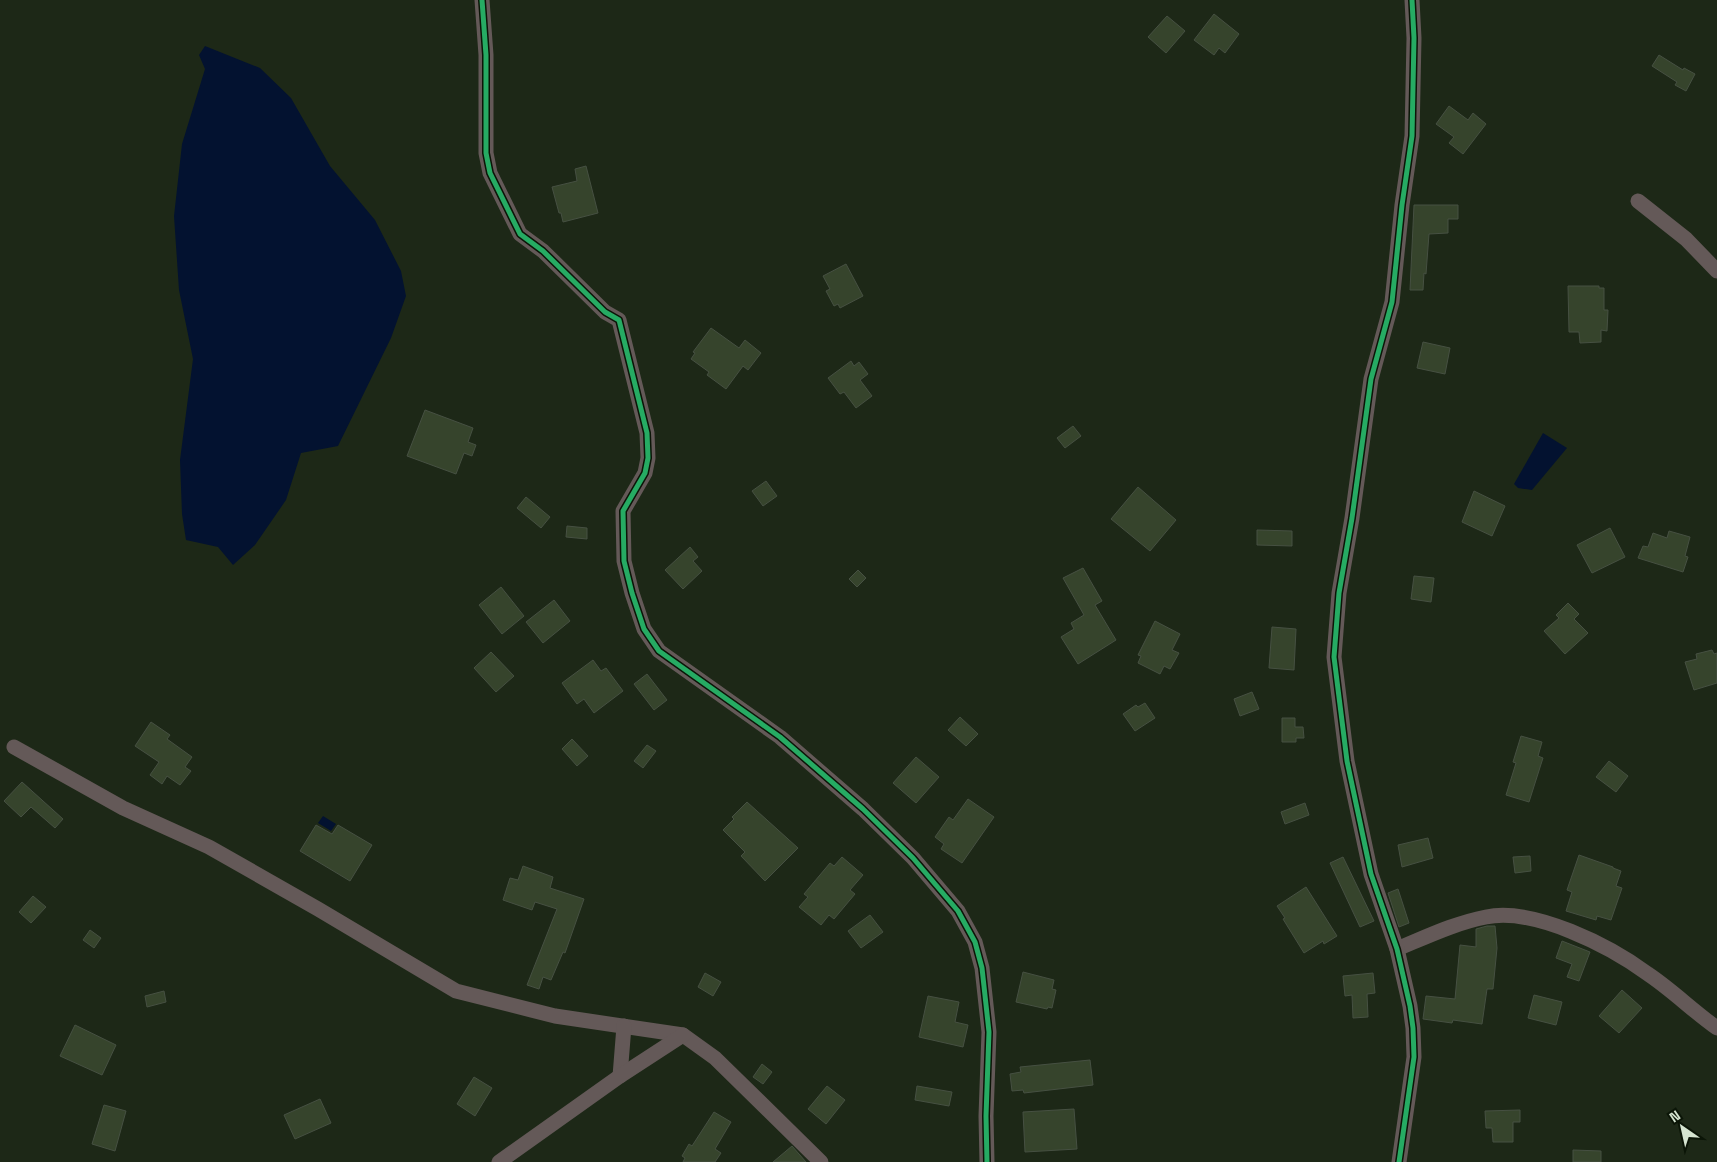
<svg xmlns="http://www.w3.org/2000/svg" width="1717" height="1162" viewBox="0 0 1717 1162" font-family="'Space Grotesk',sans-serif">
<rect width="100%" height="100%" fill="#1d2817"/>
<g fill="#031230">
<path d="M205,46L260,68L291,98L330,166L375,220L401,271L406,296L391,338L338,446L301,453L286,500L255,545L233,565L218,547L186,540L182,514L180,460L193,359L179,290L174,216L182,144L205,69L199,55Z"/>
<path d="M1543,433L1567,448L1532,490L1518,488L1514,484Z"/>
<path d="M323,816L336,824L331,831L318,823Z"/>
</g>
<g fill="#36442c" stroke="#465042">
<path d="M1214,14L1239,34L1225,53L1219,48L1214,55L1194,40Z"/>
<path d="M1167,16L1185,31L1166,53L1148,37Z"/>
<path d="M1659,55L1683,70L1684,68L1695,74L1686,91L1675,85L1677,82L1652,66Z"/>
<path d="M1449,106L1468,120L1473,113L1486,124L1463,154L1449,143L1454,137L1436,124Z"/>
<path d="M586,166L598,213L563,222L561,213H559L552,187L577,181L575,169Z"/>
<path d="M1414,205H1458V219H1448V233L1429,234L1426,274L1424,273L1423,290H1410Z"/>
<path d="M846,264L863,296L840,308L838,304L834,306L826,291L830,289L823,276Z"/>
<path d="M1568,286H1599V288H1604V310H1608L1607,331L1601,330V342L1580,343L1579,332H1569Z"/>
<path d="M711,328L739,348L745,340L761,353L748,370L743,366L726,389L707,375L709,372L691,359L695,353L693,352Z"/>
<path d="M1423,342L1450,348L1445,374L1417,368Z"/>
<path d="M851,361L854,366L859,362L868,374L860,380L872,396L856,408L844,392L840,394L828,378Z"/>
<path d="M425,410L473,428L468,442L476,445L472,456L464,453L456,474L407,456Z"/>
<path d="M1073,426L1081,436L1065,448L1057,438Z"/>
<path d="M766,481L777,496L763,506L752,491Z"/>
<path d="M1138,487L1176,520L1150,551L1111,519Z"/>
<path d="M1474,491L1505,506L1492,536L1462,522Z"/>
<path d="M526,497L550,517L541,528L517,508Z"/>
<path d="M567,526L587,528V539L566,537Z"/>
<path d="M1610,528L1625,557L1592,573L1577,545Z"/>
<path d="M1257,530L1292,531V546L1257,545Z"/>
<path d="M1669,531L1690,537L1685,556L1688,557L1683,572L1638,558L1643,546L1648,547L1653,533L1667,538Z"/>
<path d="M690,547L698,557L693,561L702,571L683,589L665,570Z"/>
<path d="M1083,568L1102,601L1095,605L1116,640L1078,664L1061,637L1074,629L1071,623L1084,615L1063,578Z"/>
<path d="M858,570L866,578L857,587L849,579Z"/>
<path d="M1414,576L1434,578L1431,602L1411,599Z"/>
<path d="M501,587L524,616L502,634L479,605Z"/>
<path d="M554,600L570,621L543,643L526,622Z"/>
<path d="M1568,603L1579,614L1574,619L1588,633L1565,654L1544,631L1559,618L1556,615Z"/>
<path d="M1155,621L1180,634L1172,650L1179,653L1170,669L1164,666L1160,674L1138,663L1141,656L1138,655Z"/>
<path d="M1272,627L1296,629L1294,670L1269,668Z"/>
<path d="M1712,650L1714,654L1717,653V683L1694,690L1685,662L1697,659L1696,654Z"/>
<path d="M491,652L514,676L496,692L474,668Z"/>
<path d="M593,660L601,671L606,668L623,691L594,713L584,699L577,704L562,683Z"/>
<path d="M647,674L667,700L654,710L634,684Z"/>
<path d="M1252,692L1259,709L1240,716L1234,699Z"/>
<path d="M1145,703L1155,718L1135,731L1123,714L1136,705L1138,707Z"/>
<path d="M960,717L978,734L966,746L948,730Z"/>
<path d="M1282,718H1295V727H1303L1304,738H1296V742H1282Z"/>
<path d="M151,722L170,735L167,739L192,757L185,767L191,771L180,785L167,776L162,784L150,775L159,762L135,746Z"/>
<path d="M1521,736L1542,742L1538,756L1543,758L1529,802L1506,795L1516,763L1513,762Z"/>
<path d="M572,739L588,756L577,766L562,749Z"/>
<path d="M647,745L656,751L643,768L634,761Z"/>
<path d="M916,757L939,777L916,803L893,783Z"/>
<path d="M1609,761L1628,776L1616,792L1596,777Z"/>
<path d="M22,782L63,819L55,828L31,807L21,817L4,801Z"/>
<path d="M968,799L994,817L962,863L941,849L944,844L935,837L949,817L953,820Z"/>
<path d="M747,802L798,848L765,881L741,856L745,852L723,830L734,819L732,817Z"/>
<path d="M1305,803L1309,815L1285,824L1281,812Z"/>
<path d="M316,825L332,834L338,825L372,845L350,881L300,851Z"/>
<path d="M1428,838L1433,858L1402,867L1398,845Z"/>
<path d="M1579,855L1613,867V868L1621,871L1616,886L1622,888L1611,920L1597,916L1596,920L1566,911L1572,892L1567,890Z"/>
<path d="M1530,856L1531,871L1515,873L1513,857Z"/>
<path d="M842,857L863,875L850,890L855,894L834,919L829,915L821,925L799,907L808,897L804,894L830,863L834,866Z"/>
<path d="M1343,857L1374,921L1360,927L1330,863Z"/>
<path d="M523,866L553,877L550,888L584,899L565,953L563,952L551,980L543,977L539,989L527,985L557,909L535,902L532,910L503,900L510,878L518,880Z"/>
<path d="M1306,887L1337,936L1324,944L1323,941L1304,953L1283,919L1285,918L1277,906Z"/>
<path d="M1398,889L1409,923L1399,927L1388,893Z"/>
<path d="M33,896L46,907L31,923L19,912Z"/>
<path d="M870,915L883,932L861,948L848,931Z"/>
<path d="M1487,926H1495L1497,948L1493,989H1487L1482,1024L1453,1020L1452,1023L1423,1019L1426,996L1455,999L1460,945L1476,947V929Z"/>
<path d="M90,930L101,938L94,948L83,940Z"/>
<path d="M1562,941L1590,952L1579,981L1567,977L1572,964L1556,958Z"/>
<path d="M1023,972L1054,980L1052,989L1056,990L1052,1008L1048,1007L1047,1009L1016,1002Z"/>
<path d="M705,973L721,982L713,996L698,987Z"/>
<path d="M1373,973L1375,993L1367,994L1368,1017L1353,1018L1352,995L1345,996L1343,976Z"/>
<path d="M1622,990L1642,1008L1619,1033L1599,1016Z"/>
<path d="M164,991L166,1002L147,1007L145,996Z"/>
<path d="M1534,995L1562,1002L1556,1025L1528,1018Z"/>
<path d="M928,996L959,1002L955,1022L968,1025L963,1047L919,1037Z"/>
<path d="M75,1025L116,1045L102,1075L60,1056Z"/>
<path d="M1090,1060L1093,1085L1024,1093L1023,1090L1012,1091L1010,1074L1021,1072L1020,1067Z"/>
<path d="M762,1064L772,1072L763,1084L753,1077Z"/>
<path d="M474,1077L492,1088L475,1116L457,1104Z"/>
<path d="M827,1086L845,1100L826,1124L808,1109Z"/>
<path d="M917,1086L952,1092L949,1106L915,1100Z"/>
<path d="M320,1099L331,1123L295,1139L284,1115Z"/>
<path d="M104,1105L126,1111L115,1151L92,1144Z"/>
<path d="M1074,1109L1077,1149L1025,1152L1023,1112Z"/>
<path d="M1520,1110V1122H1513V1142H1493L1492,1128H1486L1485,1111Z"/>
<path d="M714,1112L731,1122L715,1149L721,1153L715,1162H683L685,1158L682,1156L689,1144L692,1146Z"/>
<path d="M792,1146L806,1162H773Z"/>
<path d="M1573,1150L1601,1151V1162H1573Z"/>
</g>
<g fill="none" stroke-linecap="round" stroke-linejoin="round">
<g stroke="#645958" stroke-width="15">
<path d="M482,0L486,55V153L490,173L520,234L543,251L605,312L619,320L647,433L648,458L645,473L623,511L624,561L632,593L644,629L659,651L780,737L863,809L913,858L958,911L975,942L982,968L989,1032L986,1116L987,1162"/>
<path d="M1638,201L1686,239L1717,271"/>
<path d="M14,747L123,808L209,847L318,909L456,991L555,1016L683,1035L715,1058L821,1162"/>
<path d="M1397,949C1426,937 1455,923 1486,917C1534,907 1610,946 1648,974C1672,990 1693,1011 1717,1028"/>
<path d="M620,1076L624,1026"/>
<path d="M499,1162L620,1076L683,1035"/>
<path d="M1399,1162L1414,1057L1413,1028L1410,1006L1397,949L1371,874L1347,761L1334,657L1339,593L1352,518L1371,379L1392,302L1402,205L1412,136L1414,38L1412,0"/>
</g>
<defs>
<g id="cycleway">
<path d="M482,0L486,55V153L490,173L520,234L543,251L605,312L619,320L647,433L648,458L645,473L623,511L624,561L632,593L644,629L659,651L780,737L863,809L913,858L958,911L975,942L982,968L989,1032L986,1116L987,1162"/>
<path d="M1399,1162L1414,1057L1413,1028L1410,1006L1397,949L1371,874L1347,761L1334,657L1339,593L1352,518L1371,379L1392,302L1402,205L1412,136L1414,38L1412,0"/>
</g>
</defs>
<use href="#cycleway" stroke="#0b1507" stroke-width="8"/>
<use href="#cycleway" stroke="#26ab63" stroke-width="5"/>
</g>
<g transform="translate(1682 1127) rotate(326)" stroke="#0b1507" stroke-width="4" paint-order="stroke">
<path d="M0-4L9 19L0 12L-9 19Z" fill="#d5e4d0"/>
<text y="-8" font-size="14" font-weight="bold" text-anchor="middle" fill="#d5e4d0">N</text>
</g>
</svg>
